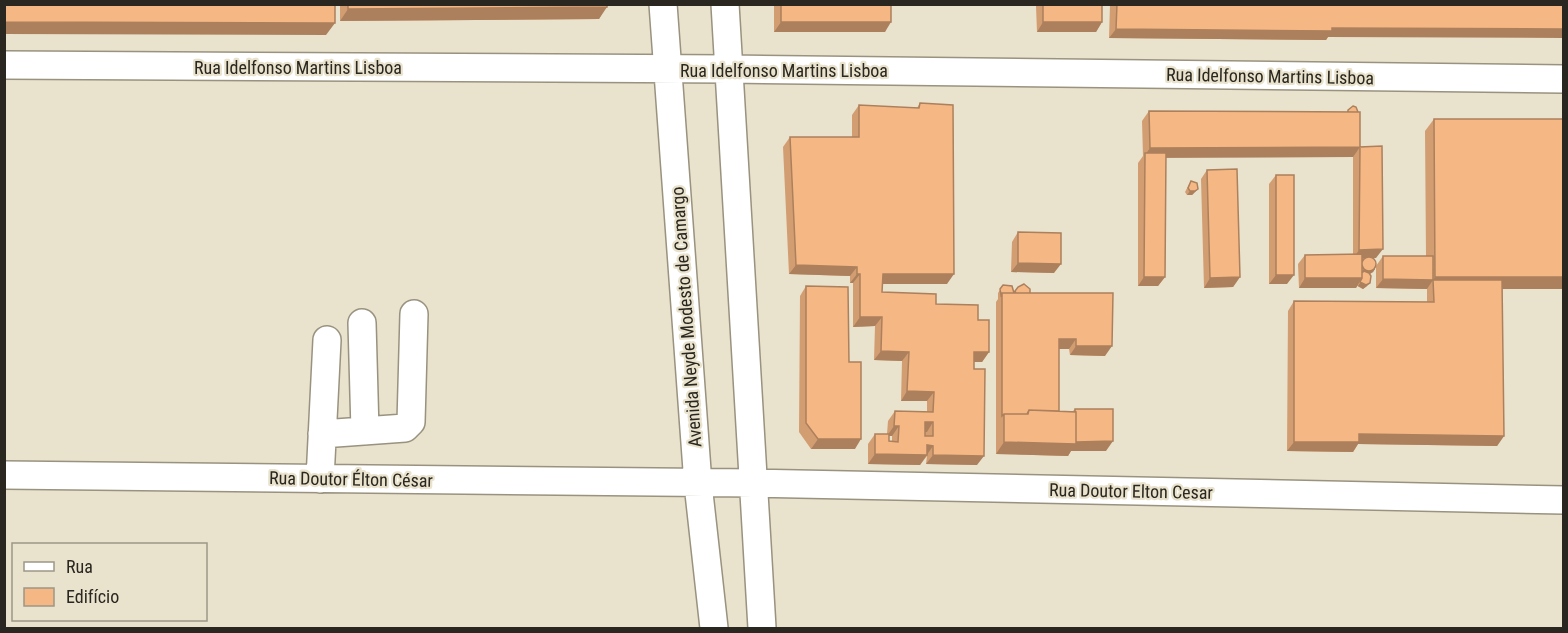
<svg xmlns="http://www.w3.org/2000/svg" width="1568" height="633" font-family="'Roboto Condensed',sans-serif">
<style>
.lines{fill:none;stroke-linecap:round;stroke-linejoin:round}
.minor-casing{stroke:#99927f;stroke-width:30}
.minor{stroke:#fff;stroke-width:27}
.wall{fill:#d39d72;fill-rule:evenodd}
.shaded-wall{fill:#ac805c}
.building{fill:#f5b784;stroke:#ac805c;stroke-width:1.5;fill-rule:evenodd}
.labels{text-anchor:middle;dominant-baseline:central;stroke-width:4.5;stroke-linejoin:round;paint-order:stroke}
.street-label{font-size:18px;fill:#29271f;stroke:#e9e2cd}
</style>
<rect width="100%" height="100%" fill="#e9e2cd"/>
<g class="lines">
<g class="minor-casing">
<path id="minor" d="M 663,4 L 698,484 L 714,628
M 725,4 L 762,628
M 4,65 L 729,69 L 1564,79
M 362,323 L 365,431
M 322,434 L 405,428 L 411,422 L 414,314
M 4,475 L 754,483 L 1564,500
M 320,479 L 327,340"/>
</g>
<use href="#minor" class="minor"/>
</g>
<path class="wall" d="M 340,4 L 607,4 L 599,19 L 340,21 Z
M 774,4 L 891,4 L 885,32 L 774,32 Z
M 939,4 L 1102,4 L 1102,22 L 1096,32 L 1037,32 L 1036,6 Z
M 1110,4 L 1563,4 L 1328,37 L 1326,40 L 1109,38 Z
M 920,103 L 947,284 L 883,284 L 882,292 L 936,304 L 978,320 L 989,352 L 982,362 L 974,362 L 977,465 L 926,464 L 927,456 L 920,465 L 868,464 L 868,444 L 875,434 L 887,434 L 888,421 L 895,411 L 927,412 L 927,401 L 901,401 L 902,361 L 874,360 L 875,326 L 853,327 L 853,283 L 850,283 L 850,276 L 789,274 L 783,147 L 790,137 L 852,137 L 852,115 L 859,105 L 917,108 ZM 889,436 L 892,436 L 892,441 L 889,441 Z
M 1348,110 L 1360,147 L 1376,258 L 1374,258 L 1375,269 L 1373,272 L 1370,274 L 1367,286 L 1363,289 L 1357,286 L 1356,288 L 1299,288 L 1298,264 L 1305,255 L 1353,254 L 1353,157 L 1166,157 L 1165,277 L 1158,286 L 1138,286 L 1138,163 L 1143,156 L 1142,121 L 1149,111 L 1347,112 Z
M 1434,119 L 1563,289 L 1502,289 L 1504,436 L 1497,446 L 1358,444 L 1353,452 L 1287,451 L 1288,311 L 1294,301 L 1427,302 L 1427,289 L 1376,288 L 1376,266 L 1383,256 L 1426,256 L 1425,131 Z
M 1207,170 L 1240,277 L 1233,287 L 1204,288 L 1201,179 Z
M 1276,175 L 1287,284 L 1269,284 L 1269,184 Z
M 1191,181 L 1195,192 L 1192,195 L 1187,195 L 1185,192 Z
M 1018,232 L 1054,273 L 1011,272 L 1012,242 Z
M 1003,285 L 1014,292 L 1018,287 L 1030,293 L 1105,356 L 1070,355 L 1069,349 L 1059,349 L 1059,411 L 1073,411 L 1075,409 L 1106,451 L 1071,451 L 1068,456 L 996,454 L 996,302 L 998,299 L 998,293 Z
M 806,286 L 849,362 L 855,449 L 811,449 L 799,432 L 800,296 Z"/>
<path class="shaded-wall" d="M 939,4 L 1038,4 L 1037,6 Z
M 607,7 L 599,19 L 340,21 L 348,9 Z
M 4,22 L 335,23 L 326,35 L 4,34 Z
M 781,22 L 891,22 L 885,32 L 774,32 Z
M 1043,22 L 1102,22 L 1096,32 L 1037,32 Z
M 1332,28 L 1563,29 L 1563,38 L 1328,37 L 1326,40 L 1109,38 L 1116,29 Z
M 1360,147 L 1353,157 L 1145,158 L 1145,155 L 1150,148 Z
M 1198,189 L 1192,195 L 1187,195 L 1190,191 Z
M 1383,249 L 1376,258 L 1353,259 L 1359,250 Z
M 1018,263 L 1061,264 L 1054,273 L 1011,272 Z
M 796,265 L 857,267 L 850,276 L 789,274 Z
M 1364,269 L 1375,269 L 1373,272 L 1368,275 L 1361,272 Z
M 857,274 L 860,274 L 853,283 L 850,283 Z
M 883,274 L 954,274 L 947,284 L 876,284 Z
M 1276,275 L 1294,275 L 1287,284 L 1269,284 Z
M 1144,277 L 1165,277 L 1158,286 L 1138,286 Z
M 1240,277 L 1233,287 L 1204,288 L 1210,278 Z
M 1435,277 L 1563,277 L 1563,289 L 1433,289 L 1433,280 Z
M 1305,278 L 1362,278 L 1356,288 L 1299,288 Z
M 1383,279 L 1433,280 L 1427,289 L 1376,288 Z
M 1360,283 L 1370,283 L 1367,286 L 1363,289 L 1358,286 Z
M 860,317 L 882,317 L 875,326 L 853,327 Z
M 1059,339 L 1076,339 L 1069,349 L 1052,349 Z
M 1076,346 L 1112,346 L 1105,356 L 1070,355 Z
M 881,351 L 909,352 L 902,361 L 874,360 Z
M 974,352 L 989,352 L 982,362 L 968,362 Z
M 907,391 L 934,392 L 927,401 L 901,401 Z
M 925,422 L 933,422 L 927,432 L 918,432 Z
M 894,426 L 899,426 L 892,436 L 887,436 Z
M 1359,434 L 1504,436 L 1497,446 L 1358,444 L 1353,452 L 1287,451 L 1294,442 Z
M 818,439 L 861,439 L 855,449 L 811,449 Z
M 1113,441 L 1106,451 L 1071,451 L 1068,456 L 996,454 L 1004,442 Z
M 927,445 L 933,446 L 920,465 L 868,464 L 875,454 Z
M 933,455 L 984,456 L 977,465 L 926,464 Z"/>
<path class="building" d="M 4,4 L 335,4 L 335,23 L 4,22 Z
M 348,4 L 607,4 L 607,7 L 348,9 Z
M 781,4 L 891,4 L 891,22 L 781,22 Z
M 1043,4 L 1102,4 L 1102,22 L 1043,22 Z
M 1117,4 L 1563,4 L 1563,29 L 1332,28 L 1332,31 L 1116,29 Z
M 920,103 L 953,105 L 954,274 L 883,274 L 882,292 L 936,294 L 936,304 L 978,305 L 978,320 L 989,320 L 989,352 L 974,352 L 974,369 L 985,369 L 984,456 L 933,455 L 933,446 L 927,445 L 927,455 L 875,454 L 875,434 L 889,434 L 889,441 L 898,442 L 899,426 L 894,426 L 895,411 L 933,412 L 934,392 L 907,391 L 909,352 L 881,351 L 882,317 L 860,317 L 860,274 L 857,274 L 857,267 L 796,265 L 790,137 L 859,137 L 859,105 L 919,108 ZM 925,422 L 933,422 L 933,436 L 925,436 Z
M 1353,106 L 1356,107 L 1358,112 L 1348,112 L 1348,110 Z
M 1149,111 L 1360,112 L 1360,147 L 1150,148 Z
M 1434,119 L 1563,119 L 1563,277 L 1435,277 Z
M 1382,146 L 1383,249 L 1359,250 L 1360,147 Z
M 1145,153 L 1166,153 L 1165,277 L 1144,277 Z
M 1237,169 L 1240,277 L 1210,278 L 1207,170 Z
M 1276,175 L 1294,175 L 1294,275 L 1276,275 Z
M 1191,181 L 1197,183 L 1198,189 L 1195,191 L 1190,191 L 1188,188 Z
M 1018,232 L 1061,233 L 1061,264 L 1018,263 Z
M 1362,254 L 1362,278 L 1305,278 L 1305,255 Z
M 1383,256 L 1433,256 L 1433,280 L 1502,280 L 1504,436 L 1359,434 L 1359,442 L 1294,442 L 1294,301 L 1434,302 L 1433,280 L 1383,279 Z
M1362 264a7 7 0 1 1 14 0a7 7 0 1 1-14 0Z
M 1364,271 L 1369,273 L 1371,276 L 1370,283 L 1366,285 L 1360,282 L 1362,278 L 1362,273 Z
M 1024,284 L 1030,289 L 1030,293 L 1016,293 L 1015,291 L 1018,287 Z
M 1003,285 L 1012,286 L 1014,293 L 1002,293 L 1001,295 L 1000,289 Z
M 806,286 L 848,287 L 849,362 L 861,362 L 861,439 L 818,439 L 806,423 Z
M 1002,293 L 1113,293 L 1112,346 L 1076,346 L 1076,339 L 1059,339 L 1059,411 L 1029,410 L 1027,414 L 1004,414 L 1002,416 Z
M 1075,409 L 1113,409 L 1113,441 L 1076,442 L 1076,412 L 1075,412 Z
M 1029,410 L 1076,412 L 1076,444 L 1004,442 L 1004,414 L 1028,414 Z"/>
<g class="labels">
<g class="street-label">
<text x="298" y="67">Rua Idelfonso Martins Lisboa</text>
<text x="784" y="70">Rua Idelfonso Martins Lisboa</text>
<text transform="translate(1270 76) rotate(1)">Rua Idelfonso Martins Lisboa</text>
<text transform="translate(686 317) rotate(-94)">Avenida Neyde Modesto de Camargo</text>
<text transform="translate(351 479) rotate(1)">Rua Doutor Élton César</text>
<text transform="translate(1131 491) rotate(1)">Rua Doutor Elton Cesar</text>
</g>
</g>
<rect width="1568" height="633" fill="none" stroke="#29271f" stroke-width="12"/>
<rect x="12" y="543" width="195" height="78" fill="#e9e2cd" stroke="#9c9787" stroke-width="1.5"/>
<rect x="24" y="562" width="30" height="9" fill="#ffffff" stroke="#9c9787" stroke-width="1.5"/>
<text x="66" y="573" font-size="18" fill="#29271f">Rua</text>
<rect x="24" y="588" width="30" height="18" fill="#f5b784" stroke="#9c9787" stroke-width="1.5"/>
<text x="66" y="603" font-size="18" fill="#29271f">Edifício</text>
</svg>
